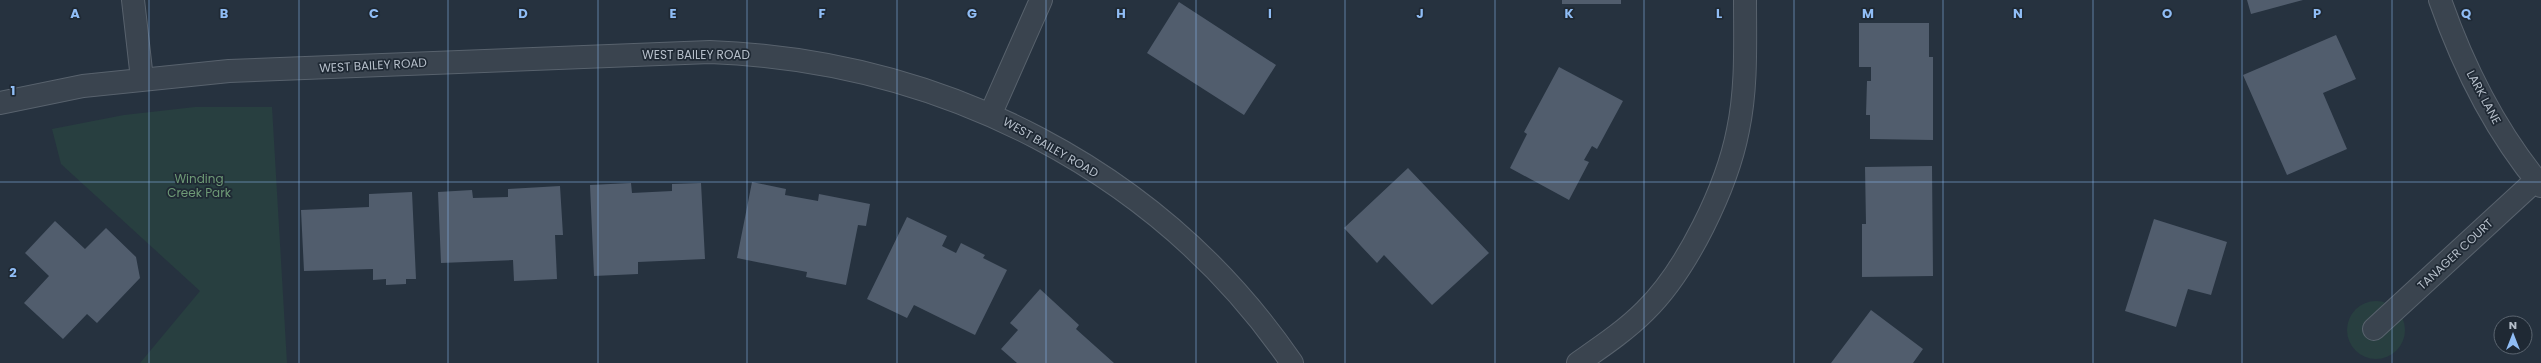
<svg xmlns="http://www.w3.org/2000/svg" width="2541" height="363" font-family="Poppins,sans-serif">
<style>
.green{fill:#283f40}
.building{fill:#515d6d}
.lines{fill:none;stroke-linecap:round;stroke-linejoin:round}
.minor-casing{stroke:#58626d;stroke-width:24}
.minor{stroke:#3a444f;stroke-width:22}
.grid{fill:none;stroke:#90bdf5;stroke-width:1;stroke-opacity:0.55}
.labels{text-anchor:middle;dominant-baseline:central;stroke-width:3.5;stroke-linejoin:round;paint-order:stroke}
.street-label{font-size:12px;fill:#b6bfca;stroke:#1f2934}
.park-label{font-size:12px;fill:#6e9a76;stroke:#1f2934}
.grid-label{font-size:13px;text-anchor:middle;font-weight:bold;fill:#90bdf5;stroke:#1f2934;stroke-width:3.5;stroke-linejoin:round;paint-order:stroke}
</style>
<rect width="100%" height="100%" fill="#26323f"/>
<path class="green" d="M 195,107 L 272,107 L 287,363 L 140,363 L 200,291 L 61,164 L 52,129 L 124,115 Z
M2347 330a29 29 0 1 1 58 0a29 29 0 1 1-58 0Z"/>
<path class="building" d="M 1562,0 L 1621,0 L 1621,4 L 1562,4 Z
M 2247,0 L 2303,0 L 2251,14 Z
M 1179,2 L 1276,65 L 1244,115 L 1147,53 Z
M 1859,23 L 1929,23 L 1929,57 L 1933,57 L 1933,140 L 1870,139 L 1870,115 L 1866,115 L 1867,81 L 1871,81 L 1871,67 L 1859,67 Z
M 2336,35 L 2356,79 L 2323,93 L 2347,149 L 2287,175 L 2243,75 Z
M 1559,67 L 1623,101 L 1597,149 L 1592,146 L 1584,160 L 1589,162 L 1569,200 L 1510,168 L 1527,134 L 1524,132 Z
M 1932,166 L 1933,276 L 1862,277 L 1862,224 L 1866,224 L 1865,167 Z
M 1408,168 L 1489,253 L 1432,305 L 1384,255 L 1377,263 L 1344,228 Z
M 752,182 L 786,189 L 785,195 L 818,201 L 819,194 L 870,204 L 866,226 L 858,225 L 846,285 L 806,277 L 807,272 L 737,258 Z
M 631,183 L 632,193 L 672,191 L 672,184 L 701,183 L 705,259 L 638,262 L 638,274 L 594,276 L 590,185 Z
M 560,186 L 563,235 L 555,235 L 557,279 L 514,281 L 513,260 L 441,263 L 438,192 L 472,190 L 473,198 L 508,197 L 508,189 Z
M 412,192 L 416,279 L 406,279 L 406,284 L 386,285 L 386,279 L 373,280 L 373,269 L 304,271 L 301,210 L 369,207 L 369,194 Z
M 907,217 L 947,236 L 942,246 L 956,253 L 961,243 L 985,255 L 983,258 L 1007,270 L 975,335 L 914,305 L 907,318 L 867,299 Z
M 2154,219 L 2227,242 L 2211,295 L 2188,289 L 2176,327 L 2125,311 Z
M 55,221 L 85,249 L 106,228 L 136,257 L 140,278 L 97,323 L 87,314 L 63,339 L 24,303 L 49,276 L 25,253 Z
M 1040,289 L 1079,325 L 1076,329 L 1114,363 L 1017,363 L 1001,349 L 1018,330 L 1010,323 Z
M 1871,310 L 1923,349 L 1913,363 L 1831,363 Z"/>
<g class="lines">
<g class="minor-casing">
<path id="minor" d="M 133,0 L 142,79
M 2440,0 C 2463,66 2496,132 2541,186
M 0,103 L 83,86 L 229,71 L 710,52 C 942,61 1159,169 1292,363
M 991,113 L 1041,0
M 2374,329 L 2536,180
M 1578,363 C 1601,347 1625,331 1645,311 C 1687,270 1727,187 1738,130 C 1747,87 1745,43 1745,0"/>
</g>
<use href="#minor" class="minor"/>
</g>
<path class="grid" d="M 149,0 L 149,363M 299,0 L 299,363M 448,0 L 448,363M 598,0 L 598,363M 747,0 L 747,363M 897,0 L 897,363M 1046,0 L 1046,363M 1196,0 L 1196,363M 1345,0 L 1345,363M 1495,0 L 1495,363M 1644,0 L 1644,363M 1794,0 L 1794,363M 1943,0 L 1943,363M 2093,0 L 2093,363M 2242,0 L 2242,363M 2392,0 L 2392,363M 0,182 L 2541,182"/>
<g class="labels">
<g class="street-label">
<text x="696" y="54">WEST BAILEY ROAD</text>
<text transform="translate(373 65) rotate(-3)">WEST BAILEY ROAD</text>
<text transform="translate(2484 97) rotate(62)">LARK LANE</text>
<text transform="translate(1051 147) rotate(30)">WEST BAILEY ROAD</text>
<text transform="translate(2455 254) rotate(-43)">TANAGER COURT</text>
</g>
<g class="park-label">
<text x="199" y="178">Winding<tspan x="199" dy="14">Creek Park</tspan></text>
</g>
</g>
<g class="grid-label">
<text x="75" y="18">A</text>
<text x="224" y="18">B</text>
<text x="374" y="18">C</text>
<text x="523" y="18">D</text>
<text x="673" y="18">E</text>
<text x="822" y="18">F</text>
<text x="972" y="18">G</text>
<text x="1121" y="18">H</text>
<text x="1270" y="18">I</text>
<text x="1420" y="18">J</text>
<text x="1569" y="18">K</text>
<text x="1719" y="18">L</text>
<text x="1868" y="18">M</text>
<text x="2018" y="18">N</text>
<text x="2167" y="18">O</text>
<text x="2317" y="18">P</text>
<text x="2466" y="18">Q</text>
<text x="13" y="95">1</text>
<text x="13" y="277">2</text>
</g>
<g transform="translate(2513 335)"><circle r="19" fill="#1f2934" stroke="#5b6570"/>
<path d="M0-3L7 15L0 10L-7 15Z" fill="#90bdf5"/>
<text y="-6" font-size="11" font-weight="bold" text-anchor="middle" fill="#b6bfca">N</text>
</g>
</svg>
